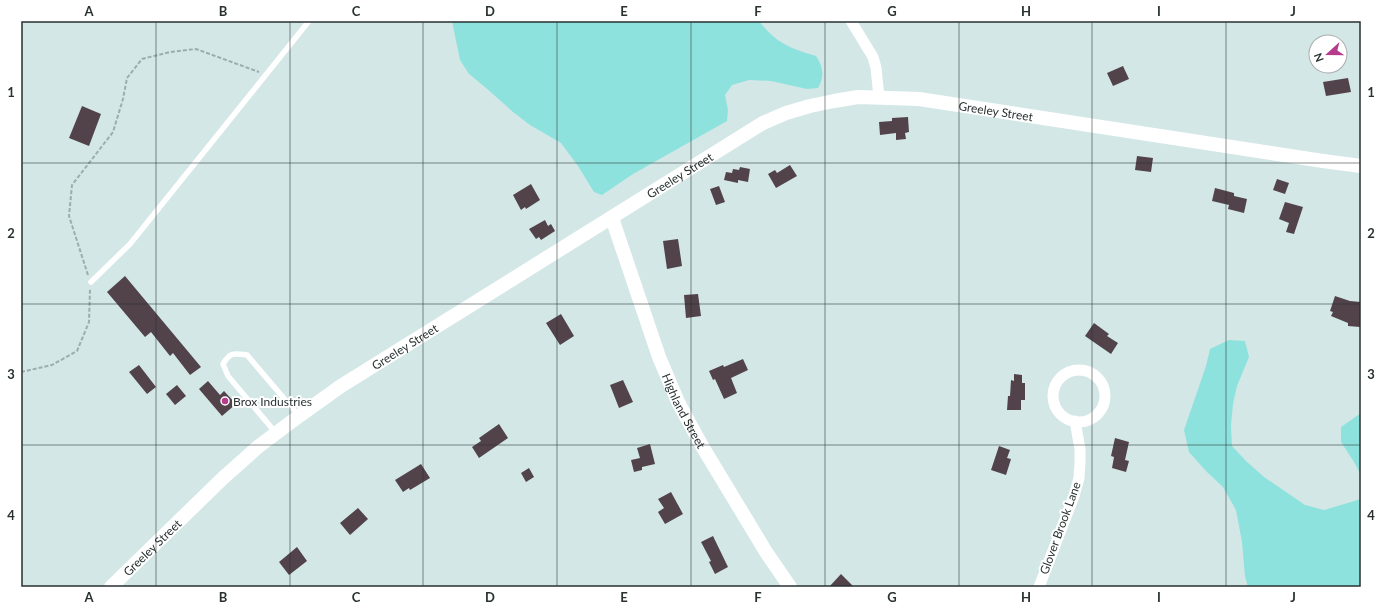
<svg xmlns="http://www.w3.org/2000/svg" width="1382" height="608" font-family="Lato,sans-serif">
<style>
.green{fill:#8ee2dd}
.building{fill:#52434b}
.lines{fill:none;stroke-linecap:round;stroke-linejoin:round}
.path{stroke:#9cadac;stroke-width:2;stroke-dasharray:4 2;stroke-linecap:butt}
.service{stroke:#fff;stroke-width:5.5}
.minor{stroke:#fff;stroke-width:11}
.tertiary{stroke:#fff;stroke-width:14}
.grid{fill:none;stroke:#293131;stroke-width:1;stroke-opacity:0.55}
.poi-dot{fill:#b63b8c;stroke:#fff;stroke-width:1.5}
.labels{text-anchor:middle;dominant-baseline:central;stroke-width:4;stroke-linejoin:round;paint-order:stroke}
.street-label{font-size:12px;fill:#293131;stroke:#fff}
.poi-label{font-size:12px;fill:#293131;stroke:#fff;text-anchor:start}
.neatline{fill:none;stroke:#293131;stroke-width:1.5}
.grid-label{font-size:13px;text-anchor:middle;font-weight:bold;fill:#293131}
</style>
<rect width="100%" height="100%" fill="#d2e7e6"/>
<path class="green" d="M 452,21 L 759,21 C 776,43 789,48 816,56 C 823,67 825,76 818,88 L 807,89 L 771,81 L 749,80 L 732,85 L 725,95 L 728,110 L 727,121 L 633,174 L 602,195 L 594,192 L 578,166 L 561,143 L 530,125 L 513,112 L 485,87 L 469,74 L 460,60 Z
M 1229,340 L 1245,341 L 1249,357 L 1237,386 L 1233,404 L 1231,426 L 1232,446 L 1246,461 L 1264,477 L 1305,505 L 1324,510 L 1361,499 L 1361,587 L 1248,587 L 1245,576 L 1242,542 L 1236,510 L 1223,487 L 1207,472 L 1189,452 L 1184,430 L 1206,366 L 1210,349 Z
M 1361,413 L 1361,475 L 1354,462 L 1341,442 L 1341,427 Z"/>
<path class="building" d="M 1123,66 L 1129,79 L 1113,86 L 1107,73 Z
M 1348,78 L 1351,92 L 1326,96 L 1323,82 Z
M 82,106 L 101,114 L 89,146 L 69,138 Z
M 908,117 L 909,132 L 905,133 L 906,139 L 896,140 L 896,133 L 880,135 L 879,122 L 892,121 L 892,118 Z
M 1137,156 L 1153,158 L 1151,172 L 1135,170 Z
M 790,165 L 797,176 L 776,188 L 768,174 L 775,170 L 777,173 Z
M 740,167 L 750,169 L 748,182 L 738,180 L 738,183 L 724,180 L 726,172 L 732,173 L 733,169 L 739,170 Z
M 1277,179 L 1289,183 L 1285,194 L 1273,190 Z
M 531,184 L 540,200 L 526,209 L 525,207 L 521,210 L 513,195 Z
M 719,186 L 725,202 L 716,205 L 710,189 Z
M 1215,188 L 1234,193 L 1234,196 L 1247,199 L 1244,213 L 1228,209 L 1229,205 L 1212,201 Z
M 1285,202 L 1303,207 L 1294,234 L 1286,232 L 1289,223 L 1279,219 Z
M 545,220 L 548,226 L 551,224 L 555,231 L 541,240 L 539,237 L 536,239 L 529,229 Z
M 678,239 L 682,266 L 667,269 L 663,241 Z
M 125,276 L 201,367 L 190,375 L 173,353 L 170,356 L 151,332 L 145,337 L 107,292 Z
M 698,294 L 701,316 L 686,318 L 684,295 Z
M 1335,296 L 1350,301 L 1361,302 L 1360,327 L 1348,326 L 1348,323 L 1331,316 L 1333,312 L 1330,311 Z
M 561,314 L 574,336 L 560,345 L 546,323 Z
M 1094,323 L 1109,334 L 1107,336 L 1118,343 L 1111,354 L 1085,336 Z
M 743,359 L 748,370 L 731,378 L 737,393 L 724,399 L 715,379 L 713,380 L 709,371 L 723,365 L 724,367 Z
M 139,365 L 156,387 L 147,394 L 129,372 Z
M 1014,374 L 1022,375 L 1022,383 L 1025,383 L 1025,400 L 1021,400 L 1021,410 L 1007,410 L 1008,396 L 1010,396 L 1011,380 L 1014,381 Z
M 623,380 L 633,402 L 619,408 L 610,385 Z
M 208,381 L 220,395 L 224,391 L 236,404 L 222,416 L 199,389 Z
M 177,385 L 186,396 L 175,405 L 166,394 Z
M 499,424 L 508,438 L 479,458 L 472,447 L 481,441 L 479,438 Z
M 1115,438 L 1129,442 L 1125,460 L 1129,461 L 1126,472 L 1112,468 L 1114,457 L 1111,456 Z
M 650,444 L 655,464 L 642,467 L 642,470 L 634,472 L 631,460 L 640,458 L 637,448 Z
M 999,446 L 1010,450 L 1007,458 L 1011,459 L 1006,475 L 991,470 Z
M 421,464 L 430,478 L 410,490 L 409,488 L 403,492 L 395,480 Z
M 529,468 L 534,477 L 526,482 L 521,473 Z
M 671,492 L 683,514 L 665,524 L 658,512 L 664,508 L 658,499 Z
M 358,508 L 368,519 L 350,535 L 340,523 Z
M 713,536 L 728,567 L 715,574 L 709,562 L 711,561 L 701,542 Z
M 297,547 L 307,561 L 289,575 L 279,562 Z
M 841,574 L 854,587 L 829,587 Z"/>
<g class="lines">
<path class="path" d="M 88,275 L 69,216 L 72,185 L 113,132 L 123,99 L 127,78 L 142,59 L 170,52 L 196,49 L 259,72
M 21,372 L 52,365 L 77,351 L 89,322 L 90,289"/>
<path class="service" d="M 91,282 L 130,244 L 309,21
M 276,433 L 228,376 L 223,364 C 230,352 234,353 247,355 L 299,416"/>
<path class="minor" d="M 851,21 L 873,57 L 876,68 L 879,97
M1053 396a26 26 0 1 1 52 0a26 26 0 1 1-52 0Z
M 1039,587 L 1074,496 L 1079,478 L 1080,463 L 1080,449 L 1075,421"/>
<g class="tertiary">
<path id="s1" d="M 612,218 L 659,357 L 678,402 L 702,446 L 766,552 L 790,587"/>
<path id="s2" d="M 111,587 L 223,478 L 259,446 L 299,416 L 341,386 L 763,123 L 786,113 L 810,106 L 834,101 L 858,97 L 919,99 L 1323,161 L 1361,166"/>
</g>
</g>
<path class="grid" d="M 156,21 L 156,587M 290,21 L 290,587M 423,21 L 423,587M 557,21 L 557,587M 691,21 L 691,587M 825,21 L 825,587M 959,21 L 959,587M 1092,21 L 1092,587M 1226,21 L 1226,587M 21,163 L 1361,163M 21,304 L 1361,304M 21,445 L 1361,445"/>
<circle class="poi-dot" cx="225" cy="401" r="4"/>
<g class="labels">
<g class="street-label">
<text stroke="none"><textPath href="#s2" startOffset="1041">Greeley Street</textPath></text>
<text stroke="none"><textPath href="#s2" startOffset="705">Greeley Street</textPath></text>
<text stroke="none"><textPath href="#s2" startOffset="381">Greeley Street</textPath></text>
<text stroke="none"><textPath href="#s1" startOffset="206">Highland Street</textPath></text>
<text transform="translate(1060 528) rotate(-70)">Glover Brook Lane</text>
<text stroke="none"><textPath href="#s2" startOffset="57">Greeley Street</textPath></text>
</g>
<g class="poi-label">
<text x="233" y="401">Brox Industries</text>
</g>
</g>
<rect width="1382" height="608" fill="none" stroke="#ffffff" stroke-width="44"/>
<g transform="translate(1328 54) rotate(249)"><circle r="19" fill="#ffffff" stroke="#a9adad"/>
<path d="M0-3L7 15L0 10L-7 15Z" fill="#b63b8c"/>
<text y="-6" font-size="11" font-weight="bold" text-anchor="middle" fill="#293131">N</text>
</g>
<rect x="22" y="22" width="1338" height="564" class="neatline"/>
<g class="grid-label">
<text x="89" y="16">A</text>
<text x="223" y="16">B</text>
<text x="356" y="16">C</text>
<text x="490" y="16">D</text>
<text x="624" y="16">E</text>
<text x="758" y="16">F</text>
<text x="892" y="16">G</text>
<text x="1026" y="16">H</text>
<text x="1159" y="16">I</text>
<text x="1293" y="16">J</text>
<text x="11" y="97">1</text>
<text x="1371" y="97">1</text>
<text x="11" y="238">2</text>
<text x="1371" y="238">2</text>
<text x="11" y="379">3</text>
<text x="1371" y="379">3</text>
<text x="11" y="520">4</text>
<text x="1371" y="520">4</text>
<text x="89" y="602">A</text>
<text x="223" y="602">B</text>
<text x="356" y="602">C</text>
<text x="490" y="602">D</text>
<text x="624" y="602">E</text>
<text x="758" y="602">F</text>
<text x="892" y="602">G</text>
<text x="1026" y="602">H</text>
<text x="1159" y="602">I</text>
<text x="1293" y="602">J</text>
</g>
</svg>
